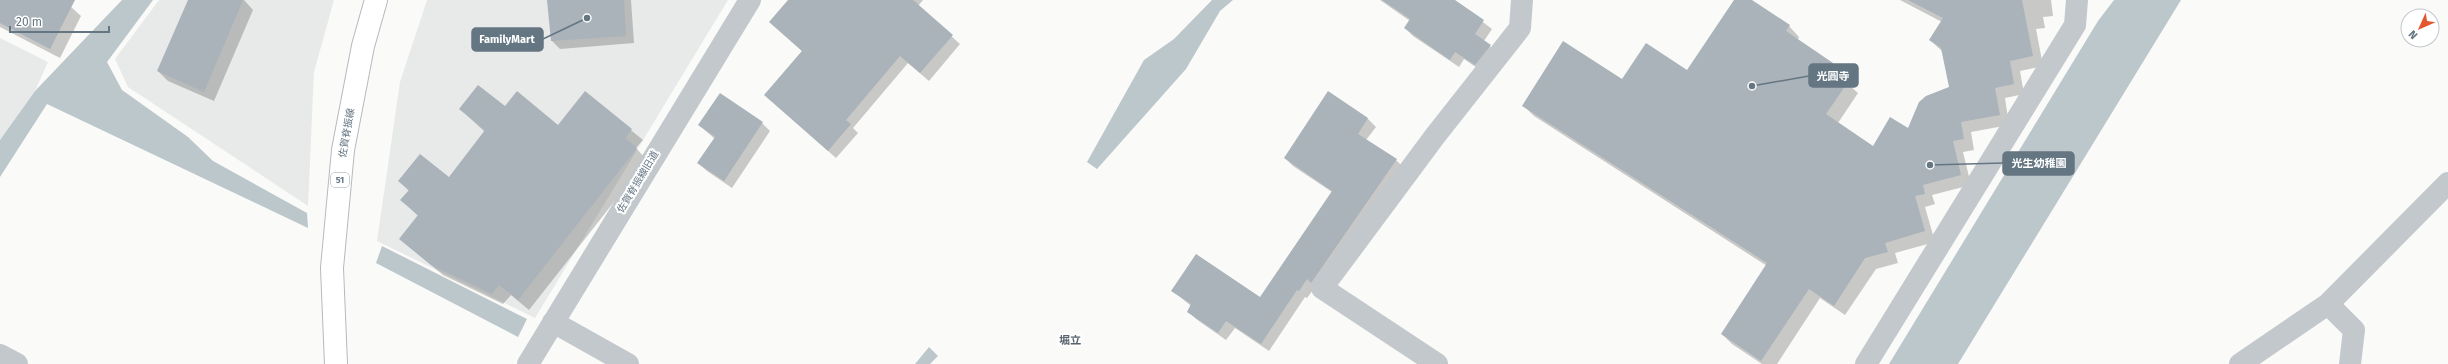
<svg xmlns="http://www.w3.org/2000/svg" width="2448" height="364" font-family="'Fira Sans','Noto Sans JP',sans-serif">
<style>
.built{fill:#e8e9e9}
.water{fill:#bbc7cb}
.shadow{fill:#0003}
.building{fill:#aab3b9}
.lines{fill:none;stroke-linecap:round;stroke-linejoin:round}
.major-casing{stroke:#b5babe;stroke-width:24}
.minor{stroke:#c3c8cc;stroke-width:22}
.major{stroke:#fff;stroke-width:22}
.labels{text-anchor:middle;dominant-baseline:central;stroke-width:4;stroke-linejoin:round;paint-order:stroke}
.shield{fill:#fff;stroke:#939fa8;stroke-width:1}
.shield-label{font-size:9px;font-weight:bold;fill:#657683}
.street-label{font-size:10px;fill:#657683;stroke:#fff}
.neighbourhood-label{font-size:11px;font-weight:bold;fill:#57646e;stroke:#fff}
.leader{fill:none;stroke:#657683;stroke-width:1.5}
.callout-dot{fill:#657683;stroke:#fff;stroke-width:1.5}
.callout{fill:#657683;stroke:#657683;stroke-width:1.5}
.callout-label{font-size:11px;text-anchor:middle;font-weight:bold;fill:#fff}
</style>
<rect width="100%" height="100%" fill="#fafaf8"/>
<path class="built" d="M 159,0 L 334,0 L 314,72 L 308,206 L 128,87 L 115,59 Z
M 427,0 L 728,0 L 535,318 L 377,241 L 400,82 Z
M 0,38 L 48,62 L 35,91 L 0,140 Z"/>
<path class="water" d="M 122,0 L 153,0 L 107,62 L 122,90 L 188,137 L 213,161 L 307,213 L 308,228 L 47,104 L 0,177 L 0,140 L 35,91 Z
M 1212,0 L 1233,0 L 1220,11 L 1186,69 L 1097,169 L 1087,162 L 1144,60 L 1174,39 Z
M 2114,0 L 2181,0 L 1958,364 L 1889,364 L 2098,21 Z
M 382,246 L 527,319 L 518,337 L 376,263 Z
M 929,347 L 938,356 L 930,364 L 915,364 Z"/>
<path class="shadow" d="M 0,0 L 58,0 L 71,7 L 81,16 L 60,58 L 0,27 Z
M 189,0 L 244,0 L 253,10 L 214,101 L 168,81 L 158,71 Z
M 548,0 L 631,0 L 634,43 L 560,49 L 552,41 Z
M 789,0 L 923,0 L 918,6 L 960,44 L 929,81 L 908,63 L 853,128 L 858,133 L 836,158 L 765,95 L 802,51 L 770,22 Z
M 1380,0 L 1454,0 L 1492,29 L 1484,41 L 1498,54 L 1483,72 L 1464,59 L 1459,67 L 1413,36 L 1405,28 L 1410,21 Z
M 1736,0 L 1750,0 L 1789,26 L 1799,37 L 1798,40 L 1833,64 L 1843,74 L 1841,78 L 1858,93 L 1838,123 L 1874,147 L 1909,129 L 1950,88 L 1943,52 L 1930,40 L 1942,22 L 1900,0 L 2051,0 L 2053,16 L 2043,17 L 2045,28 L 2036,29 L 2043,66 L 2020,71 L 2024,94 L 2005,98 L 2009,125 L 1971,132 L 1974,150 L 1963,152 L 1971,185 L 1932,195 L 1935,204 L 1925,207 L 1935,242 L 1895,253 L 1898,263 L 1876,269 L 1845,315 L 1820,298 L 1777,364 L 1762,364 L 1732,344 L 1722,334 L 1767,266 L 1534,116 L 1523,105 L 1623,80 L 1688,72 Z
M 585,93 L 643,140 L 636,148 L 647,160 L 529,310 L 511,295 L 503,304 L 443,275 L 400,239 L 418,216 L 402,200 L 409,191 L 399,181 L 449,178 L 485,132 L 460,109 L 505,108 L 558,126 Z
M 1329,93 L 1368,119 L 1376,127 L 1366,140 L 1396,160 L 1404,168 L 1307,298 L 1305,297 L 1269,351 L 1235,328 L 1226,340 L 1196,319 L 1188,311 L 1191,306 L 1173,291 L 1260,298 L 1332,192 L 1293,166 L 1285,158 Z
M 762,123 L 770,131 L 732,188 L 707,171 L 698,163 L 715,139 L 699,125 Z"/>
<path class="building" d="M 0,0 L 75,0 L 50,49 L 0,23 Z
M 188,0 L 243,0 L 204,92 L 157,71 Z
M 547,0 L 624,0 L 626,36 L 551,41 Z
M 788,0 L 913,0 L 953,35 L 920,73 L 900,56 L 846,120 L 851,124 L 828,151 L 764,95 L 802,51 L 769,22 Z
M 1382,0 L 1455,0 L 1484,20 L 1475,34 L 1491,45 L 1475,65 L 1455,52 L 1450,60 L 1404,28 L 1410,19 Z
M 1734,0 L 1752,0 L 1790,25 L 1786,31 L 1833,63 L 1829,69 L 1848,82 L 1826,114 L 1873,146 L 1890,117 L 1908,128 L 1919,102 L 1926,96 L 1949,87 L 1941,48 L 1929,40 L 1943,18 L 1908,0 L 2022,0 L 2033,56 L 2010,61 L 2014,84 L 1995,88 L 2000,115 L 1961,122 L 1964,139 L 1953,141 L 1961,175 L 1923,185 L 1925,194 L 1915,196 L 1925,231 L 1885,243 L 1888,252 L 1865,258 L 1834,306 L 1809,289 L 1761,361 L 1721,334 L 1767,263 L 1522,106 L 1563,41 L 1622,79 L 1646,43 L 1687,70 Z
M 478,85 L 505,106 L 517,91 L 558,125 L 585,91 L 632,129 L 625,138 L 637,148 L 518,300 L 499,285 L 492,294 L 431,265 L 399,239 L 418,215 L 400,200 L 409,190 L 398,181 L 420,154 L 449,177 L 485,130 L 459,109 Z
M 1328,91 L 1368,118 L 1358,134 L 1397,159 L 1311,283 L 1307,279 L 1299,291 L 1297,290 L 1261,344 L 1226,321 L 1218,333 L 1187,312 L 1191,304 L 1171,291 L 1196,254 L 1260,297 L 1332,191 L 1284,158 Z
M 720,93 L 763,122 L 724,181 L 697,163 L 715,137 L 698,125 Z"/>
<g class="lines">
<g class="major-casing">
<path id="major" d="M 336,364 L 332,268 L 343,150 L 363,46 L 376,0"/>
</g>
<path class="minor" d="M 2328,304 L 2354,330 L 2350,364
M 553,322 L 628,364
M 0,355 L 17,364
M 528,364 L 750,0
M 1437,364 L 1322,288 L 1435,136 L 1520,28 L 1522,0
M 1866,364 L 2075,25 L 2077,0
M 2240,364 L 2328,304 L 2448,183"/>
<use href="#major" class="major"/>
</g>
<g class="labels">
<rect class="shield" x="331" y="173" width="18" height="14" rx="3"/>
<g class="shield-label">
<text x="340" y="180">51</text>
</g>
<g class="street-label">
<text transform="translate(347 133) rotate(-80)">佐賀脊振線</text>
<text transform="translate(638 182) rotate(-59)">佐賀脊振線旧道</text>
</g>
<g class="neighbourhood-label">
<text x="1070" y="340">堀立</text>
</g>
</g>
<path class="leader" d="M587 18L543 39M1752 86L1809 76M1930 165L2003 163"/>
<g class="callout-dot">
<circle cx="587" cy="18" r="4"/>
<circle cx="1752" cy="86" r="4"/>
<circle cx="1930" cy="165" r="4"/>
</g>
<g class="callout">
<rect x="472" y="28" width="71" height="23" rx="4"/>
<rect x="1809" y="64" width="49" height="23" rx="4"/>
<rect x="2003" y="152" width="71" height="23" rx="4"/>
</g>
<g class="callout-label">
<text x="507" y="43">FamilyMart</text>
<text x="1833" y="80">光圓寺</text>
<text x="2039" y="167">光生幼稚園</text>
</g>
<g transform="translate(2420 28) rotate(225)"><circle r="19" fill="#ffffff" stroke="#c1c8cd"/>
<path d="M0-3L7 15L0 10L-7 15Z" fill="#e4572e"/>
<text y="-6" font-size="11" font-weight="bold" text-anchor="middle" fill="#657683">N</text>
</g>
<path d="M10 26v6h99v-6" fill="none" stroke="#657683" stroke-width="2"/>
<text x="16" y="26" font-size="12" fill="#657683" stroke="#ffffff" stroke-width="3" paint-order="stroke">20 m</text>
</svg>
